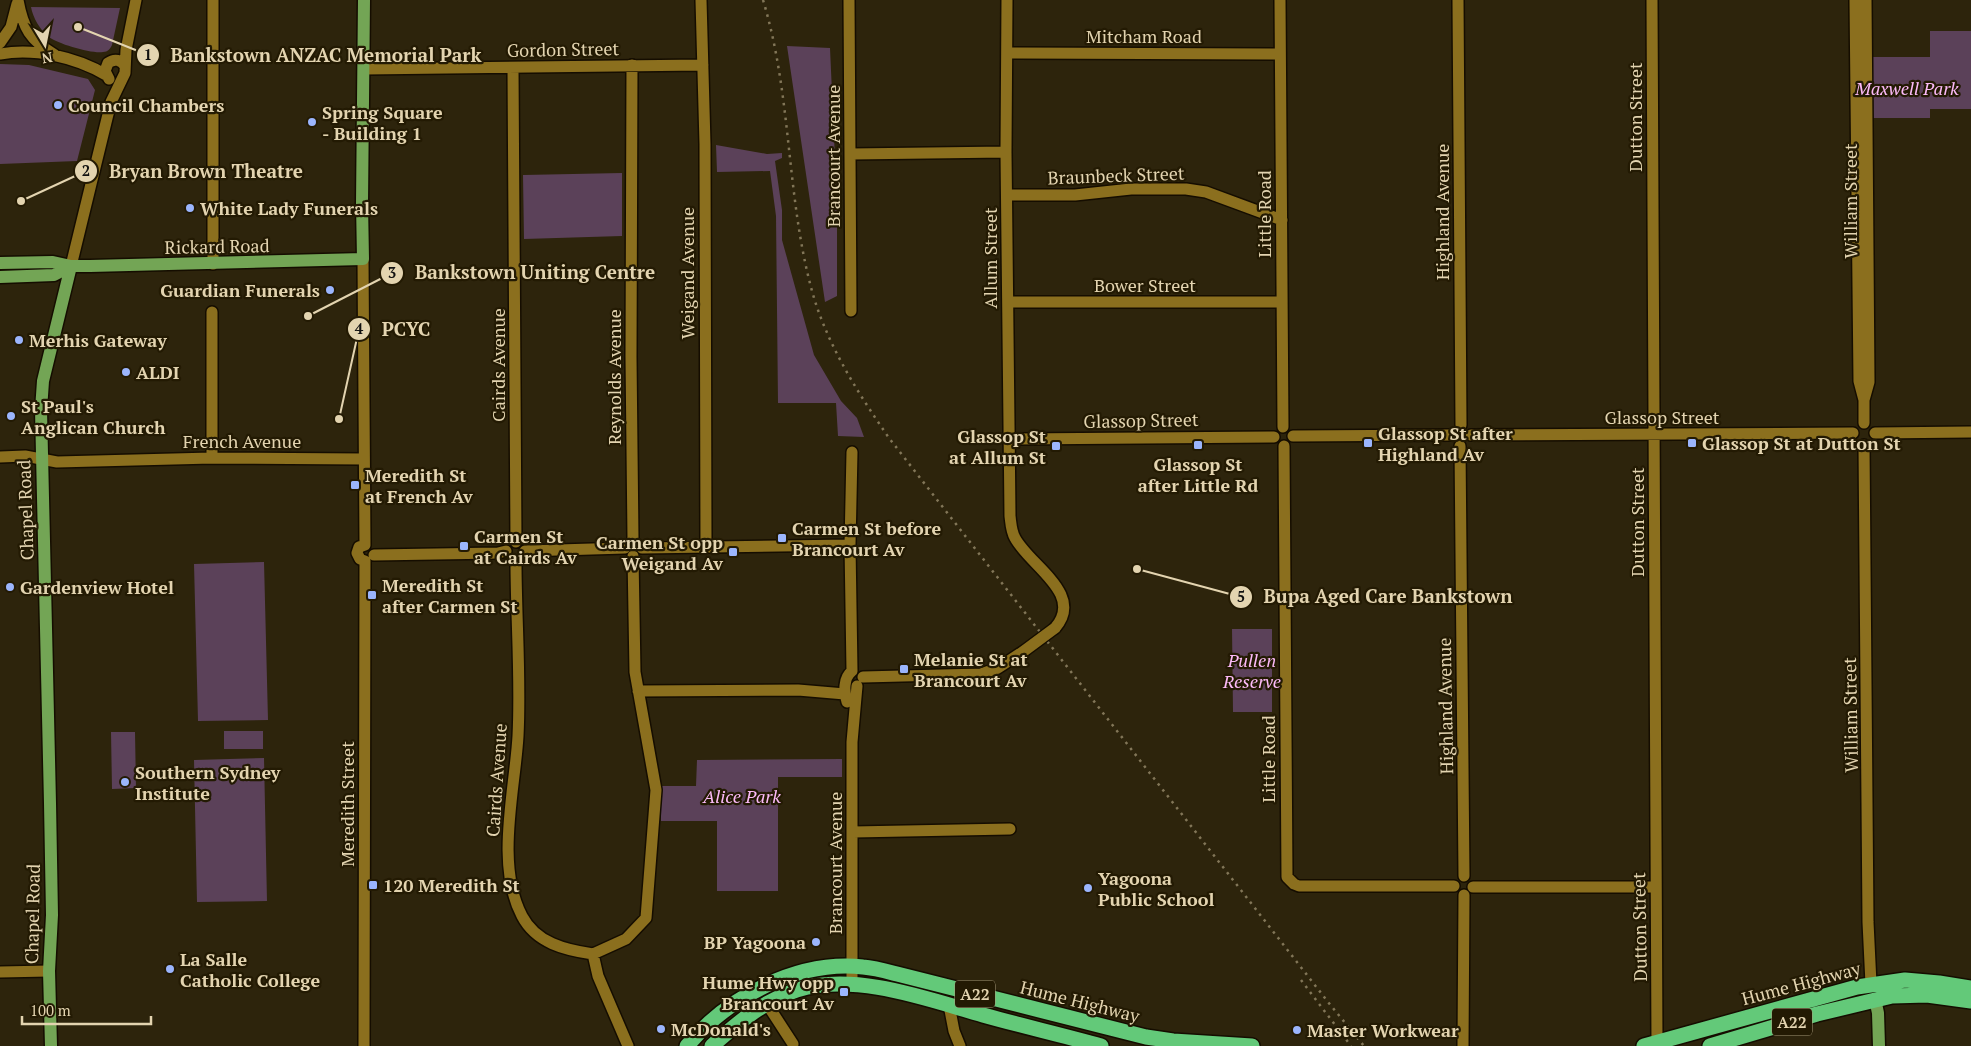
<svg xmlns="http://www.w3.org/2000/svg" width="1971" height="1046" font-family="'PT Serif',serif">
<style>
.green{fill:#5b4159}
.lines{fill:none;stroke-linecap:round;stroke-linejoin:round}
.minor-casing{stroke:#150d00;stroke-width:14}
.major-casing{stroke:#150d00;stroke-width:15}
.highway-casing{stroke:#150d00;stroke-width:18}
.minor{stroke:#8b6f1e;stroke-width:11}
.major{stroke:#73a555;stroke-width:12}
.highway{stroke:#63c979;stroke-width:15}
.rail{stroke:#827658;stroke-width:2.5;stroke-dasharray:2.5 5;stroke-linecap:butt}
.minor-bridge-casing{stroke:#150d00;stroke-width:14;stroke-linecap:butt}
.minor-bridge{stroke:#8b6f1e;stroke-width:11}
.poi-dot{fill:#9bb5fd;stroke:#231a03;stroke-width:2}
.labels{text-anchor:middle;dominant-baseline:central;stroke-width:4.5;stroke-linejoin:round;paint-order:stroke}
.shield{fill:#231a03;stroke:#a99c7c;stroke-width:1}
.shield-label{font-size:16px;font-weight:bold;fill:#e3d4b0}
.street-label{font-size:18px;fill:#e3d4b0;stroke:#231a03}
.park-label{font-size:18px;font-style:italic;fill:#fcbaf8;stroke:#231a03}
.poi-label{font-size:18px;font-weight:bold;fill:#e3d4b0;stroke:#231a03;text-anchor:start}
.leader{fill:none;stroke:#e3d4b0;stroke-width:2}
.callout-dot{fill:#e3d4b0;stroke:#231a03;stroke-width:2}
.mark-label{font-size:15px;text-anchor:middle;font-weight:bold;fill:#111}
.callout-label{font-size:19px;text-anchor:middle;font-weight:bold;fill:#e3d4b0;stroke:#231a03;stroke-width:4.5;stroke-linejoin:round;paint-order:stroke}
</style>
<rect width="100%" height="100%" fill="#2d240c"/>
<path class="green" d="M 31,7 L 120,8 L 112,45 C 110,49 108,52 103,52 C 92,54 58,44 49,37 C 40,30 33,18 31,7 Z
M 1930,31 L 1971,31 L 1971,109 L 1930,109 L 1930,118 L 1873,118 L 1872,57 L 1930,57 Z
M 787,46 L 830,48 L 837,204 L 837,296 L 825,302 Z
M 0,64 L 29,65 L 88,79 L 95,90 L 77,161 L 0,164 Z
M 716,145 L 767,154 L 782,153 L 782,158 L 775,161 L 782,210 L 782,240 L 814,355 L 841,401 L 857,418 L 864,437 L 838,436 L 836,403 L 778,403 L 776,216 L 770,171 L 717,172 Z
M 622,173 L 622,236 L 524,239 L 523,175 Z
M 264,562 L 268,720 L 198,721 L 194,564 Z
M 1232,629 L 1272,629 L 1272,712 L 1233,712 Z
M 224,731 L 263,731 L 263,749 L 224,749 Z
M 111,732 L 135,732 L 136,788 L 112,789 Z
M 264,758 L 267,901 L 197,902 L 194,760 Z
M 842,759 L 842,777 L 778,777 L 778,891 L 717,891 L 717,821 L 661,821 L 661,786 L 696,786 L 697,760 Z"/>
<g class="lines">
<g class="minor-casing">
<path id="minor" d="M 18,0 C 23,28 30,40 55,55
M 701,0 L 705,144 L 706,547
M 849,0 L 851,311
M 1007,0 L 1006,152 L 1010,516 C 1011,524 1011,531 1015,538 C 1030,566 1085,594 1055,628
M 1280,0 L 1283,427
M 1458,0 L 1461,425
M 1652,0 L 1657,1043
M 1855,0 L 1859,381 L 1864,400 L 1864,423
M 0,43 L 11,27 L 17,4
M 1007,53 L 1280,54
M 0,54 C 35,48 76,57 106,75
M 632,65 L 631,357 L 633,539
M 513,68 L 516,542
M 364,69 L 703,65
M 109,79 L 105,71 L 108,63 C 115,58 121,60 125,66
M 851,154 L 1006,152
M 1007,195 L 1075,195 L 1131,189 L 1186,189 L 1206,192 L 1282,220
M 363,259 L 365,545
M 213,264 L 213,0
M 71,266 L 111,102 L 125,73 L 126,50 L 136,0
M 1008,302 L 1282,302
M 1864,400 L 1869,382 L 1866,0
M 1875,433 L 1971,432
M 1471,435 L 1853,433
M 1293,436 L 1450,435
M 1009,439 L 1274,437
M 1864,445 L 1868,922 L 1871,984
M 1284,446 L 1287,877 L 1294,884 L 1299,886 L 1454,886
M 1460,446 L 1464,876
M 0,457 L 25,456 L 57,462 L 212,458 L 364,459
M 212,458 L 212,312
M 365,545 L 359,547 L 357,553 L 360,559 L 365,561
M 642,548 L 850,545
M 525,551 L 625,548
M 374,555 L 498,553 L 506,551
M 516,561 C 516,619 521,678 518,736 C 515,790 495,865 522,916 C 536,943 565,950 593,954
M 852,671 L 850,545 L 852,452
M 863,677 L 981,674 L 998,668 L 1024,651
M 638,691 L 798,690 L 845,694
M 847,702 C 844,692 843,678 852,671
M 853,832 L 1010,829
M 1473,887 L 1656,887
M 593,954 L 626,939 L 646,918 L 656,790 L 635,672 L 633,556
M 593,954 L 598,976 L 628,1046
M 0,972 L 49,971
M 852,984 L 852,742 L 857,686
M 767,1004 L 793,1044
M 949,1005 L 954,1031 L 960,1046
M 364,1046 L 365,561
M 1463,1046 L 1464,895"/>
</g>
<g class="major-casing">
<path id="major" d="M 0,263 L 53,262 L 71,266 L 90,266 L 363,259 L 362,203 L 364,0
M 0,277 L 54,275 L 71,266
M 1875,999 L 1878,1013 L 1879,1046
M 51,1046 L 49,971 L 52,915 L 50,803 L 41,410 L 43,381 L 71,266"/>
</g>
<g class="highway-casing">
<path id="highway" d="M 687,1046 C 728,997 797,960 863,967 C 876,968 889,972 901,975 L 1146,1037 L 1173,1041 L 1252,1046
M 712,1046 C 737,1023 764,1001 797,990 C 855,972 927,999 983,1015 C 1022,1026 1062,1035 1101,1046
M 1644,1046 L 1857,987 L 1905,980 L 1939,983 L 1971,988
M 1710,1046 L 1817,1014 L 1892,996 L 1927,995 L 1971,1001"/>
</g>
<use href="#minor" class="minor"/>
<use href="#major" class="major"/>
<use href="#highway" class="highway"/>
<path class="rail" d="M 763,0 C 792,95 786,196 812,291 C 827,345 858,393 889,438 L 1328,1002 L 1364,1046
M 1301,980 L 1351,1046"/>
<g class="minor-bridge-casing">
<path id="minor-bridge" d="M 1024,651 L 1055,628"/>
</g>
<use href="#minor-bridge" class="minor-bridge"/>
</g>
<g class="poi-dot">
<circle cx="58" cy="105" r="5"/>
<circle cx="312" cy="122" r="5"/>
<circle cx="190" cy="208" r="5"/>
<circle cx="330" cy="290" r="5"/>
<circle cx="19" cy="340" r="5"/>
<circle cx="126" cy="372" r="5"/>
<circle cx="11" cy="416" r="5"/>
<rect x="1363" y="438" width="10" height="10" rx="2.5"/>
<rect x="1687" y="438" width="10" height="10" rx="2.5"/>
<rect x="1193" y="440" width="10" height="10" rx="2.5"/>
<rect x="1051" y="441" width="10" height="10" rx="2.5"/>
<rect x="350" y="480" width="10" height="10" rx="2.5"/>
<rect x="777" y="533" width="10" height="10" rx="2.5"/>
<rect x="459" y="541" width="10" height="10" rx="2.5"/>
<rect x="728" y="547" width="10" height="10" rx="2.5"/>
<circle cx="10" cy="587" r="5"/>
<rect x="367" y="590" width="10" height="10" rx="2.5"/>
<rect x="899" y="664" width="10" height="10" rx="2.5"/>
<circle cx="125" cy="782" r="5"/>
<rect x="368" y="880" width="10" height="10" rx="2.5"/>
<circle cx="1088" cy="888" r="5"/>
<circle cx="816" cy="942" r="5"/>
<circle cx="170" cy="969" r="5"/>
<rect x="839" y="987" width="10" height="10" rx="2.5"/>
<circle cx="661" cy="1029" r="5"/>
<circle cx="1297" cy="1030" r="5"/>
</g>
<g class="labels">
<g class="shield">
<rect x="955" y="980.5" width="40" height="27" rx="4"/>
<rect x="1772" y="1008.5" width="40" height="27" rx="4"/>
</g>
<g class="shield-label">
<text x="975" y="994">A22</text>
<text x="1792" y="1022">A22</text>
</g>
<g class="street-label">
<text x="1144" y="36">Mitcham Road</text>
<text transform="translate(563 49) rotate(-1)">Gordon Street</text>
<text transform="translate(1635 117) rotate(-90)">Dutton Street</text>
<text transform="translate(833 156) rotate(-90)">Brancourt Avenue</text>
<text transform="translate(1116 175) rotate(-2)">Braunbeck Street</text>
<text transform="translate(1850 201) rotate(-90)">William Street</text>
<text transform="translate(1442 212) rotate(-90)">Highland Avenue</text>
<text transform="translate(1264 214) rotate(-90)">Little Road</text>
<text transform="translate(217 246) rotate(-1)">Rickard Road</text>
<text transform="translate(990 258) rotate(-90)">Allum Street</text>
<text transform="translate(687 273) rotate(-90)">Weigand Avenue</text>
<text x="1145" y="285">Bower Street</text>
<text transform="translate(498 365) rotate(-90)">Cairds Avenue</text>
<text transform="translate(614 377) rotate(-90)">Reynolds Avenue</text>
<text x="1662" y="417">Glassop Street</text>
<text transform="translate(1141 420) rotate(-1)">Glassop Street</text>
<text x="242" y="441">French Avenue</text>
<text transform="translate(25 510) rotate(-92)">Chapel Road</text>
<text transform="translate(1637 522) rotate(-90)">Dutton Street</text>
<text transform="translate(1445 706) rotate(-91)">Highland Avenue</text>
<text transform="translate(1850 715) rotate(-91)">William Street</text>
<text transform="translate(1268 759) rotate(-90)">Little Road</text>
<text transform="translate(496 780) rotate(-86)">Cairds Avenue</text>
<text transform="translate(347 804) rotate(-90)">Meredith Street</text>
<text transform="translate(835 863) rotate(-90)">Brancourt Avenue</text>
<text transform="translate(32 914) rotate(-89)">Chapel Road</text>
<text transform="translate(1639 927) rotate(-91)">Dutton Street</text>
<text transform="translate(1801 983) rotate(-15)">Hume Highway</text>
<text transform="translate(1080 1001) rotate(14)">Hume Highway</text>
</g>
<g class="park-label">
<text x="1907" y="88">Maxwell Park</text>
<text x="1252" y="660">Pullen<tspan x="1252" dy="21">Reserve</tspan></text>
<text x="742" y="796">Alice Park</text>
</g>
<g class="poi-label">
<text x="68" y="105">Council Chambers</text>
<text x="322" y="112">Spring Square<tspan x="322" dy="21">- Building 1</tspan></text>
<text x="200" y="208">White Lady Funerals</text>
<text x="320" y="290" text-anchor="end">Guardian Funerals</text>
<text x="29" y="340">Merhis Gateway</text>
<text x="136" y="372">ALDI</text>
<text x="21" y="406">St Paul's<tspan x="21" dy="21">Anglican Church</tspan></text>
<text x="1378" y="433">Glassop St after<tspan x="1378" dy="21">Highland Av</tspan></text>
<text x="1046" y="436" text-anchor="end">Glassop St<tspan x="1046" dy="21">at Allum St</tspan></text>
<text x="1702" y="443">Glassop St at Dutton St</text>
<text x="1198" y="464" text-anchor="middle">Glassop St<tspan x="1198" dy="21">after Little Rd</tspan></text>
<text x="365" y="475">Meredith St<tspan x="365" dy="21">at French Av</tspan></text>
<text x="792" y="528">Carmen St before<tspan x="792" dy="21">Brancourt Av</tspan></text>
<text x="474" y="536">Carmen St<tspan x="474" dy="21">at Cairds Av</tspan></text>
<text x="723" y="542" text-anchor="end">Carmen St opp<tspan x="723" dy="21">Weigand Av</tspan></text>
<text x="382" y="585">Meredith St<tspan x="382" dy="21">after Carmen St</tspan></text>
<text x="20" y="587">Gardenview Hotel</text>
<text x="914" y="659">Melanie St at<tspan x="914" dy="21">Brancourt Av</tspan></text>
<text x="135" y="772">Southern Sydney<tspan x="135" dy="21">Institute</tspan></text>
<text x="1098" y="878">Yagoona<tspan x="1098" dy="21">Public School</tspan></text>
<text x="383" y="885">120 Meredith St</text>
<text x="806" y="942" text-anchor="end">BP Yagoona</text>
<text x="180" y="959">La Salle<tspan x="180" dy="21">Catholic College</tspan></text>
<text x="834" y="982" text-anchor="end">Hume Hwy opp<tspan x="834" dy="21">Brancourt Av</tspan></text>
<text x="671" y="1029">McDonald's</text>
<text x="1307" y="1030">Master Workwear</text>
</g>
</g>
<path class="leader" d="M78 27L148 55M21 201L86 171M308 316L392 273M339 419L359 329M1137 569L1241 597"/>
<g class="callout-dot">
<circle cx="78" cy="27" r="5"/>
<circle cx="21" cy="201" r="5"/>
<circle cx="308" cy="316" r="5"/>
<circle cx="339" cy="419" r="5"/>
<circle cx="1137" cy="569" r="5"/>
<circle cx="148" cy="55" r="12"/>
<circle cx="86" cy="171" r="12"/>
<circle cx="392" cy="273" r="12"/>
<circle cx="359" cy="329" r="12"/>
<circle cx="1241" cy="597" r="12"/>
</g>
<g class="mark-label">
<text x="148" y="60">1</text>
<text x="86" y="176">2</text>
<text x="392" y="278">3</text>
<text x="359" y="334">4</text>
<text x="1241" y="602">5</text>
</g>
<g class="callout-label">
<text x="326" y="62">Bankstown ANZAC Memorial Park</text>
<text x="206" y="178">Bryan Brown Theatre</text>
<text x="535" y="279">Bankstown Uniting Centre</text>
<text x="406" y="336">PCYC</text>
<text x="1388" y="603">Bupa Aged Care Bankstown</text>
</g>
<g transform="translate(45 45) rotate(170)" stroke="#231a03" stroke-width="4" paint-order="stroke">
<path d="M0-4L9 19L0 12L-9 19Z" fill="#e3d4b0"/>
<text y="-8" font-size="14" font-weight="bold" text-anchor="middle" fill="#e3d4b0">N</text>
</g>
<path d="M22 1016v8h129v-8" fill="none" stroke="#e3d4b0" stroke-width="2.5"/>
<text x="30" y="1016" font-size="15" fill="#e3d4b0" stroke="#231a03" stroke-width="4" paint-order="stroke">100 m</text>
</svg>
